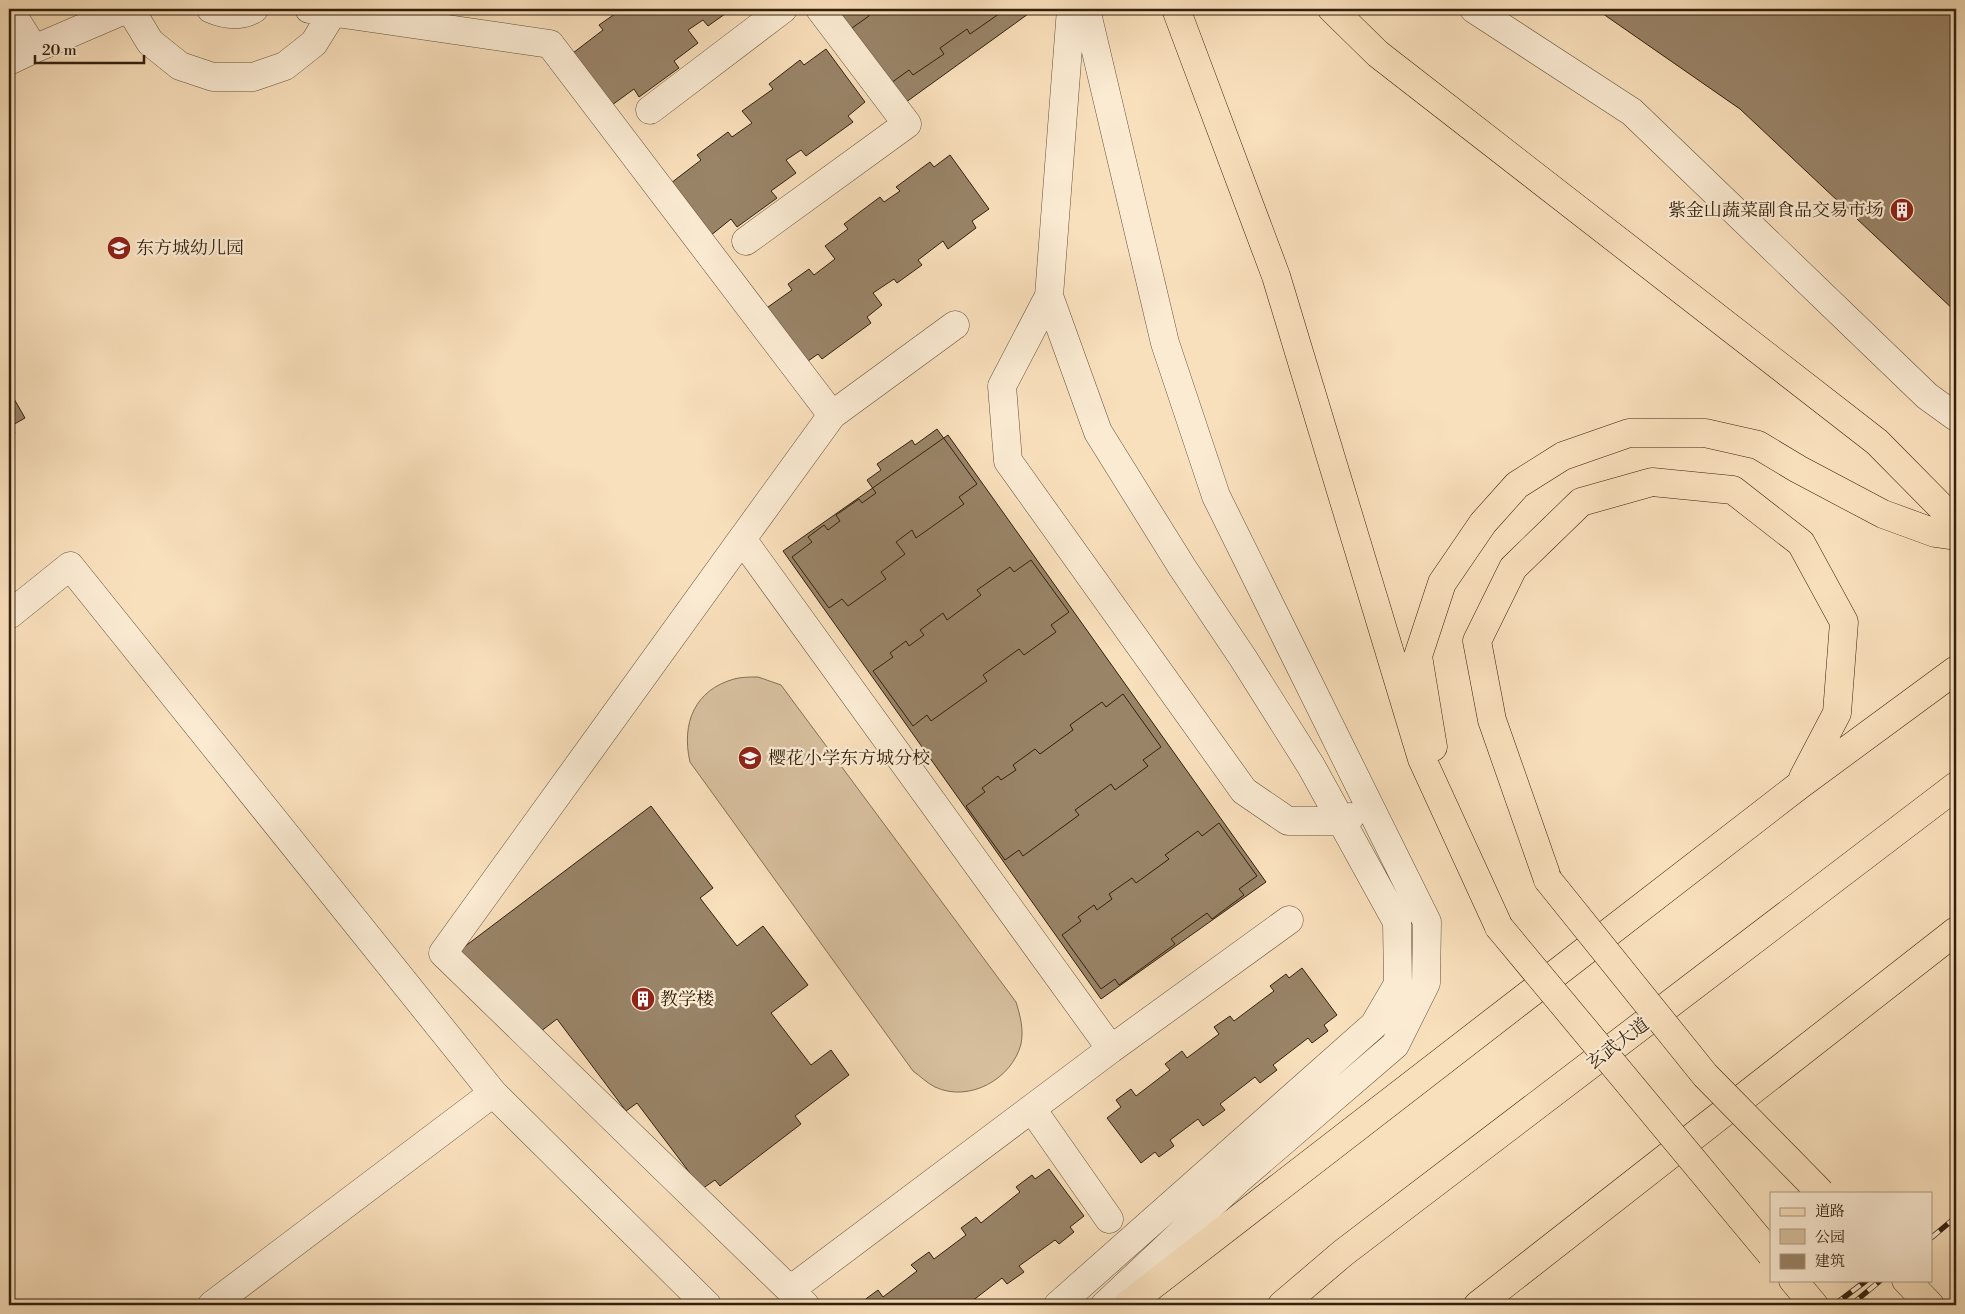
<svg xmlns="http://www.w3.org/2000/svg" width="1965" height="1314" font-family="'Libre Bodoni','Noto Serif SC',serif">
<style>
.green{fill:#d7bf9e;stroke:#847056}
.building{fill:#998468;stroke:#32200d}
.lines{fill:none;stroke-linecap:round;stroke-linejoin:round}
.minor-casing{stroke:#645039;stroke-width:29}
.major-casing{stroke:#32200d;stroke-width:29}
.highway-casing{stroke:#32200d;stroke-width:29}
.minor{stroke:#fbebd3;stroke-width:28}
.major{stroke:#f9e0bc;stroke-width:28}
.highway{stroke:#f9e0bc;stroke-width:28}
.rail-casing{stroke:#32200d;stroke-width:5.5}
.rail{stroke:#fbebd3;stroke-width:4;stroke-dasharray:11;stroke-linecap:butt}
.major-bridge-casing{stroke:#32200d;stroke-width:29;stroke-linecap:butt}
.major-bridge{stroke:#f9e0bc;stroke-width:28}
.labels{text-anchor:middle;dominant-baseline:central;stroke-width:4.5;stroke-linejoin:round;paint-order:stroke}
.poi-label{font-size:18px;fill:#32200d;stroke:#fbebd3;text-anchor:start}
.street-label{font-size:18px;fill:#32200d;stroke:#fbebd3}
</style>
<rect width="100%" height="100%" fill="#f9e0bc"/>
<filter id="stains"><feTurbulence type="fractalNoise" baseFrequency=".004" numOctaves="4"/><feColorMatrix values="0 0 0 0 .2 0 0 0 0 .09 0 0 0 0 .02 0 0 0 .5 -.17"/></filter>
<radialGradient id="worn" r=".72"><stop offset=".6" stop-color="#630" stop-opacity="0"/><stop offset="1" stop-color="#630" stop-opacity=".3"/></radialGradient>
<path class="green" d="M 758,677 L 781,685 L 1016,1002 C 1020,1015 1024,1029 1021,1044 C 1012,1079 969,1103 935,1087 C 927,1083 920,1076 913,1071 L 690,762 C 681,723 695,690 734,679 C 741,677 750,677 758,677 Z"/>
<path class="building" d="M 622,9 L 732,9 L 708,26 L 703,20 L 688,30 L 698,43 L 674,61 L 679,68 L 639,97 L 634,89 L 612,105 L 573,53 L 603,30 L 599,25 Z
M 833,9 L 1035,9 L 902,105 Z
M 868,9 L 1006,9 L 970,34 L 967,29 L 940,48 L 944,54 L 913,75 L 909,70 L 891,83 L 852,28 L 869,16 L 865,10 Z
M 1596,9 L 1956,9 L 1956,312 L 1740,109 Z
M 826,49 L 865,102 L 848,116 L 853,122 L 806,156 L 801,150 L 786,160 L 796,173 L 771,191 L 777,198 L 737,227 L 731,219 L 710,236 L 671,183 L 701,160 L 697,155 L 728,132 L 732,137 L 752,123 L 742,111 L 773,89 L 769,84 L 800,60 L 804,65 Z
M 950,155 L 989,209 L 972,221 L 976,228 L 948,249 L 943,241 L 918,260 L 922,265 L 897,283 L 894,279 L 873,293 L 882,305 L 867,317 L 871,323 L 822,359 L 818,354 L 801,366 L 761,312 L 792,290 L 788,284 L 809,269 L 814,275 L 835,259 L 825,246 L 848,229 L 844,224 L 880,197 L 884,202 L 900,191 L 896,187 L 930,162 L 934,167 Z
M 9,390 L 25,418 L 11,426 L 15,433 L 9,437 Z
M 937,429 L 977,484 L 959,497 L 964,504 L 916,538 L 912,530 L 896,542 L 905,554 L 881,572 L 886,579 L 848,606 L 842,599 L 829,608 L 792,557 L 812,542 L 808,537 L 824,525 L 828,530 L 840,521 L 836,515 L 859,499 L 862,503 L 876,493 L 867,480 L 881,470 L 877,464 L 912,440 L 915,445 Z
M 948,435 L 1266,882 L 1101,999 L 783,551 Z
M 1031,560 L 1069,612 L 1051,625 L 1056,632 L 1024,655 L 1019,649 L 983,675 L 987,681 L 931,721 L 927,715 L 913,726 L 873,671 L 893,657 L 890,653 L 906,641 L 909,646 L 924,635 L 920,630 L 943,613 L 947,620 L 981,595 L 977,590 L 1010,567 L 1014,572 Z
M 1123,694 L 1161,747 L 1143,760 L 1148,766 L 1115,790 L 1111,784 L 1075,810 L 1079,815 L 1023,856 L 1019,850 L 1005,860 L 966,806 L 985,792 L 982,788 L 998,776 L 1001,780 L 1016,770 L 1013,765 L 1035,749 L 1040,754 L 1073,730 L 1070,725 L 1102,702 L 1106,707 Z
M 651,806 L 713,888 L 700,898 L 737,946 L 763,926 L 808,985 L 771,1013 L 811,1065 L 831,1050 L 849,1075 L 795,1116 L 801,1124 L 720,1186 L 715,1180 L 702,1189 L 637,1103 L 626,1111 L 557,1019 L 528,1041 L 460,950 Z
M 1219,823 L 1257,876 L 1239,889 L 1244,895 L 1212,919 L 1207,913 L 1171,939 L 1175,944 L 1119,985 L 1115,979 L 1101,989 L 1062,935 L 1081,921 L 1078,917 L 1094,905 L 1097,910 L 1112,899 L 1109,894 L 1132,878 L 1136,883 L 1169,859 L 1165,855 L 1198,831 L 1202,836 Z
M 1302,968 L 1337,1015 L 1324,1025 L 1328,1031 L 1312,1043 L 1308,1038 L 1273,1065 L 1277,1070 L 1260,1083 L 1255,1077 L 1220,1104 L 1225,1110 L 1203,1126 L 1198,1119 L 1170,1140 L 1174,1146 L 1159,1157 L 1155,1152 L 1141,1163 L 1107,1118 L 1121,1107 L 1116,1100 L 1131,1089 L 1136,1096 L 1170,1070 L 1165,1064 L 1182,1051 L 1187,1058 L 1219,1034 L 1214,1027 L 1230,1016 L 1234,1021 L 1274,991 L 1270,986 L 1286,974 L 1289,978 Z
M 1049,1169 L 1084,1216 L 1070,1227 L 1074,1232 L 1059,1244 L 1055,1240 L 1019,1266 L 1024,1272 L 1007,1284 L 1002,1278 L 967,1305 L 865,1305 L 863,1301 L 878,1290 L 883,1297 L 917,1271 L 911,1265 L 929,1252 L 934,1259 L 966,1235 L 961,1228 L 976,1217 L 981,1223 L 1020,1192 L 1016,1187 L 1032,1175 L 1035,1179 Z"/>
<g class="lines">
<g class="minor-casing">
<path id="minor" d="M 9,9 L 34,49
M 130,9 L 150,42 L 180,66 L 213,77 L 253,77 L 285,66 L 314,43 L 335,9
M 211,9 C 225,15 240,17 254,9
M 309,9 L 550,44 L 832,415 L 742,539 L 1111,1049 L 790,1290 L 805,1305
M 1086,9 L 1165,343 L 1216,496 L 1427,922 L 1426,983 L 1395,1045 L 1238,1180 L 1105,1305
M 1474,9 L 1632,112 L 1927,396 L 1956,417
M 9,61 L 34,49 L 127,9
M 650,110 L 783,9
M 746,241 L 907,124 L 820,9
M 1049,296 L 1002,386 L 1008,461 L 1244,791 L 1288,821 L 1341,821 L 1350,817
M 832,415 L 955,325
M 742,539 L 443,953 L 790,1290
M 9,615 L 70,566 L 493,1093 L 212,1305
M 1111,1049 L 1289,920
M 493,1093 L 707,1305
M 1032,1109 L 1109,1219
M 1058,1305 L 1374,1025 L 1398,984 L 1397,922 L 1311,766 L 1243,658 L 1182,567 L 1098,432 L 1049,296 L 1071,9"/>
</g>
<g class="major-casing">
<path id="major" d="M 1176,9 L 1276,276 L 1422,759 L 1499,927
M 1332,9 L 1378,54 L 1877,442 L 1956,522
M 1433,747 L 1418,656 L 1442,583 L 1483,523 L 1517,485 L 1563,456 L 1629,433 L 1705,433 L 1758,445 L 1798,469 L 1883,514 L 1935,533 L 1956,536
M 1548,880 L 1492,720 L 1477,641 L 1513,568 L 1581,502 L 1652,482 L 1733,490 L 1801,543 L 1844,622 L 1837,713 L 1803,778
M 1793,1280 L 1814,1305
M 1906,1280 L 1930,1305
M 1127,1305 L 1801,784 L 1956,670"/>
</g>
<g class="highway-casing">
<path id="highway" d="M 1282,1305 L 1343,1253 L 1956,786
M 1478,1305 L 1956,931"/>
</g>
<use href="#minor" class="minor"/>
<use href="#major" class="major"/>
<use href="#highway" class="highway"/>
<g class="rail-casing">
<path id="rail" d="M 1931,1238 L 1956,1217
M 1834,1305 L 1867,1280
M 1851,1305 L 1881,1280"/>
</g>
<use href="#rail" class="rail"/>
<g class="major-bridge-casing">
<path id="major-bridge" d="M 1548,880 L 1705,1075 L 1821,1193
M 1499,927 L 1771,1254"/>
</g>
<use href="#major-bridge" class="major-bridge"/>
</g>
<defs>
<g id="building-disc" transform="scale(1.25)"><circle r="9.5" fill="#8f2418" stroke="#fbebd3"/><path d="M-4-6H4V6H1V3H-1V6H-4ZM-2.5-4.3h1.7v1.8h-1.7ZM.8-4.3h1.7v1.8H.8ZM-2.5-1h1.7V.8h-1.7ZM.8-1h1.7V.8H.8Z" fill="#fff"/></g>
<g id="school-disc" transform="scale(1.25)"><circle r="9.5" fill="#8f2418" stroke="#fbebd3"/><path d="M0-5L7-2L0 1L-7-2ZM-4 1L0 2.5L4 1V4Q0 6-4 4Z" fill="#fff"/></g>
</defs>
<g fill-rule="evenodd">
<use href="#building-disc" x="1902" y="210"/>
<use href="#school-disc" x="119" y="248"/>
<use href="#school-disc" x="750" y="758"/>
<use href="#building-disc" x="643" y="999"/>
</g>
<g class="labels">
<g class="poi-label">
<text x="1884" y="210" text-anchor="end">紫金山蔬菜副食品交易市场</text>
<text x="136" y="248">东方城幼儿园</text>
<text x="768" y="758">樱花小学东方城分校</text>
<text x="660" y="999">教学楼</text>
</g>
<g class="street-label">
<text transform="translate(1618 1044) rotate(-37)">玄武大道</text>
</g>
</g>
<rect width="1965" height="1314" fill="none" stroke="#f9e0bc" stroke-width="30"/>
<rect x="10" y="10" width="1945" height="1294" fill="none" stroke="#32200d" stroke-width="2.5"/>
<rect x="15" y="15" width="1935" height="1284" fill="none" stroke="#32200d"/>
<rect x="1770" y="1192" width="162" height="90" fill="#fbebd3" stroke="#ab9a84"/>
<rect x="1780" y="1208" width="25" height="8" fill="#f9e0bc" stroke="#ab9a84"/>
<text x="1815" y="1216" font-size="15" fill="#32200d">道路</text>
<rect x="1780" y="1229" width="25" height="15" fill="#d7bf9e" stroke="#ab9a84"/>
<text x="1815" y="1242" font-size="15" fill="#32200d">公园</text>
<rect x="1780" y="1254" width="25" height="15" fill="#998468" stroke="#ab9a84"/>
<text x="1815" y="1266" font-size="15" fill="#32200d">建筑</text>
<path d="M35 55v8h109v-8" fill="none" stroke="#32200d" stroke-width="2.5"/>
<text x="42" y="55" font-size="15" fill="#32200d" stroke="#fbebd3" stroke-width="4" paint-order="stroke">20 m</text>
<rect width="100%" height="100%" filter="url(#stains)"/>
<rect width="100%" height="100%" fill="url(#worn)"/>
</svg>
